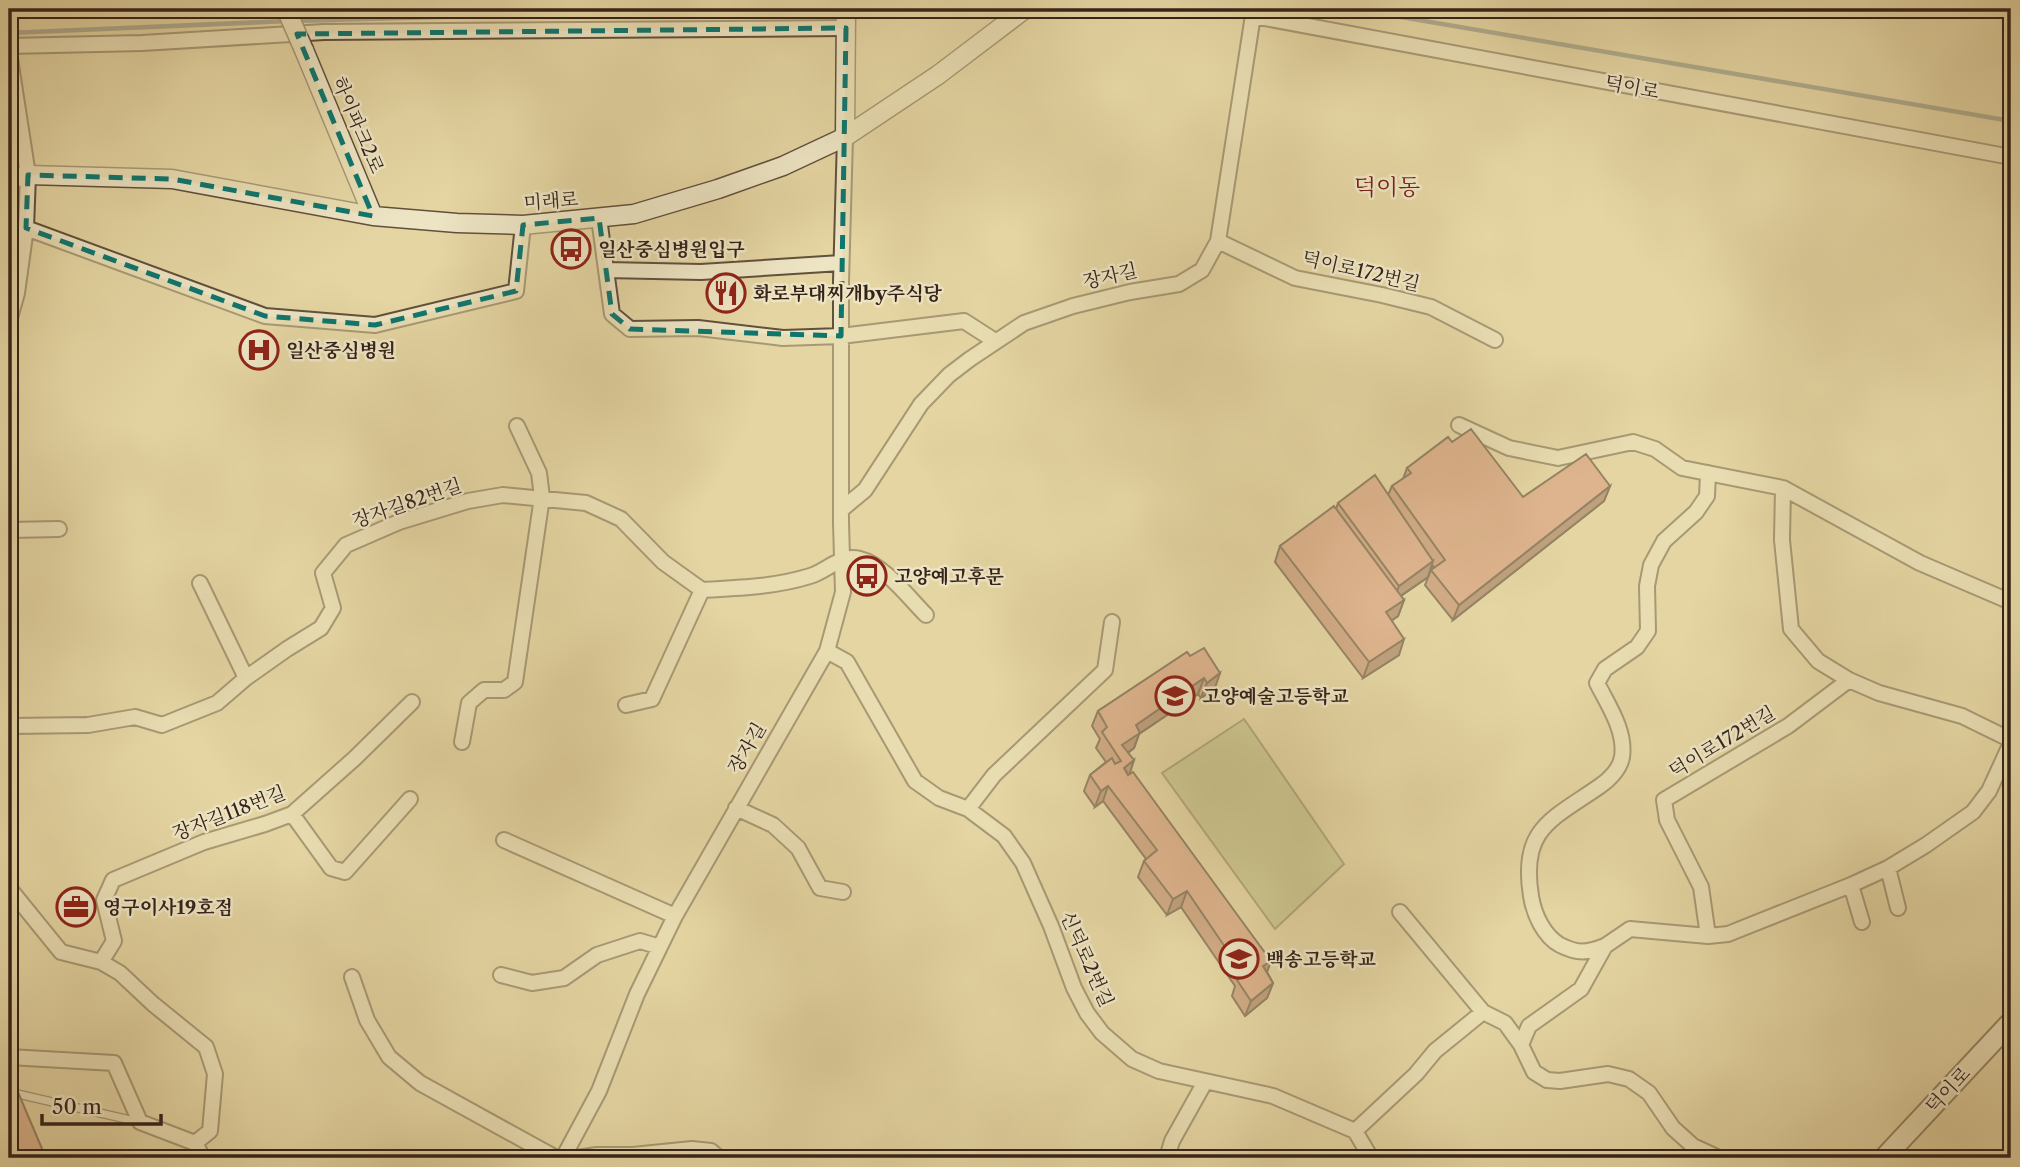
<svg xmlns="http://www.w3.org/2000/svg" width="2020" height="1167" font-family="'Libre Caslon Text','Noto Serif KR',serif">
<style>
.green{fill:#b8bc82;stroke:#76704e;stroke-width:2}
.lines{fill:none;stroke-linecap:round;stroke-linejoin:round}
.stream{stroke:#707b73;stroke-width:4.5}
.service-casing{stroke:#61503c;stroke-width:10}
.minor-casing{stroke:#61503c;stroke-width:18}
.tertiary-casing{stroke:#61503c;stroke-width:21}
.secondary-casing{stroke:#35231a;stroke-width:23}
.service{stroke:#ede4c3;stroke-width:7}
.minor{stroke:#ede4c3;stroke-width:14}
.tertiary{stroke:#ede4c3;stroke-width:18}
.secondary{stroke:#ede4c3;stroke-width:19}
.tertiary-bridge-casing{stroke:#61503c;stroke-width:21;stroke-linecap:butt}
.tertiary-bridge{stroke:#ede4c3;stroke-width:18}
.wall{fill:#b87863;stroke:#35231a;stroke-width:2}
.shaded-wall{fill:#966250;stroke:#35231a;stroke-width:2}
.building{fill:#d68c73;stroke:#35231a;stroke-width:2}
.marked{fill:none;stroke:#0f766e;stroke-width:5;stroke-dasharray:14 9;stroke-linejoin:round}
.labels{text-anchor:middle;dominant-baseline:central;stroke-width:5;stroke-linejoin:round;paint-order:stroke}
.street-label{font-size:19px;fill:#35231a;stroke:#ede4c3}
.poi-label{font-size:19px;font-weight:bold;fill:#35231a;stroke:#ede4c3;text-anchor:start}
.quarter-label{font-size:23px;fill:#7a1f14;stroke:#ede4c3}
</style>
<rect width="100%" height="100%" fill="#e4d5a2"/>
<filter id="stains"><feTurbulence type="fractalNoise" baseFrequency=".00286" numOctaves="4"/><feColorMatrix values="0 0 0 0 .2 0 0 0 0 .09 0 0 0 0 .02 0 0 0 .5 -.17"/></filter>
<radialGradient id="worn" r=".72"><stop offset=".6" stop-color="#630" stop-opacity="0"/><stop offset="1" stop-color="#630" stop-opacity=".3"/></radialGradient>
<path class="green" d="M 13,9 L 158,9 L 14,17 Z
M 1244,719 L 1344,864 L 1275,929 L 1162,773 Z"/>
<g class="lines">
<path class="stream" d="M 1354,9 L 2011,121
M 296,21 L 718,9
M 9,33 L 288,21"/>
<g class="service-casing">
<path id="service" d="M 9,1092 L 139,1122"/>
</g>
<g class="minor-casing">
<path id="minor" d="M 1254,16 L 2011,157
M 9,46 L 142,43 L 324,32 L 846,28
M 9,52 L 28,175 L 26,228 L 17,293 L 9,321
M 599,218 L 612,314 L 630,329 L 698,328 L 783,338 L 841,336 L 964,321 L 995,341
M 26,228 L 265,316 L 375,325 L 516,291 L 523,225
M 1218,241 L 1295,278 L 1382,295 L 1431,307 L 1495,340
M 606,270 L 701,272 L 841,263
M 1459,425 L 1509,448 L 1558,458 L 1633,442 L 1655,449 L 1682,468 L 1783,488 L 1920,563 L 2011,602
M 1783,488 L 1782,540 L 1791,629 L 1818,661 L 1849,680 L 1879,693 L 1962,716 L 2011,740
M 841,510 L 865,490 L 921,404 L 949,375 L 970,359 L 1024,323 L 1073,306 L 1130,292 L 1179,284 L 1202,270 L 1218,241 L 1254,9
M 9,530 L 59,529
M 200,583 L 246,678
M 827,651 L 847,662 L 915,781 L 939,798 L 968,809 L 1004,836 L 1023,863 L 1051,926 L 1074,988 L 1087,1013 L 1102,1033 L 1132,1059 L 1159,1071 L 1273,1096 L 1355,1131 L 1371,1158
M 626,705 L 652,699 L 702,590
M 11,726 L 88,725 L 135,717 L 162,725 L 217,703 L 246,678 L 287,649 L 321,628 L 333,608 L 323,573 L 346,545 L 399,522 L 468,501 L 503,495 L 586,503 L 621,519 L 663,562 L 702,590 C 738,588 775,587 810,576 C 827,571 840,554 860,559 C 883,564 910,599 926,615
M 462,742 L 469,703 L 484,690 L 504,690 L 515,682 L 542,497 L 539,473 L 517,426
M 736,808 L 773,825 L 798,848 L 820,888 L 843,892
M 968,809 L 994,775 L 1105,670 L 1112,622
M 292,814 L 331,868 L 345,872 L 410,799
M 504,840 L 675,916
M 1888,868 L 1898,908
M 1851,885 L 1862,922
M 9,888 L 61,952 L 101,962 L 120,973 L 153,1004 L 206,1047 L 215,1074 L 210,1131 L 195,1143
M 1400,912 L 1483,1012 L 1505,1023 L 1521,1045
M 1708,936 L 1701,887 L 1667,820 L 1664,800 L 1788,726 L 1849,680
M 1605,946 C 1587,953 1578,954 1560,945 C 1544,936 1534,915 1531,896 C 1520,829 1551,820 1600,786 C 1609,780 1620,769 1622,757 C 1626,731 1608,705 1597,683 L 1605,669 L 1637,647 L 1648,631 L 1647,586 L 1651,565 L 1664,541 L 1696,512 L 1707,496 L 1708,473
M 101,962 L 114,941 L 104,900 L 113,880 L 204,842 L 265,824 L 292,814 L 355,758 L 412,702
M 501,975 L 532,983 L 564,978 L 597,955 L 640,941 L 660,947
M 352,977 L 367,1020 L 389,1057 L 420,1083 L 556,1158
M 9,1057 L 114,1063 L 140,1122 L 195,1143 L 203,1158
M 1355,1131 L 1416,1074 L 1435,1051 L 1483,1012
M 563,1158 L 599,1091 L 637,994 L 675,916 L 827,651 L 843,592 L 841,523 L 841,282 L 845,137
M 577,1158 L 597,1155 L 633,1155 L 692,1149 L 711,1151 L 719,1158
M 1167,1158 L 1172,1141 L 1205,1082
M 1719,1158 L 1693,1146 L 1673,1128 L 1649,1093 L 1629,1079 L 1608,1074 L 1560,1081 L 1547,1080 L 1534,1072 L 1521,1045 L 1529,1026 L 1581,989 L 1605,946 L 1630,929 L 1708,936 L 1728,934 L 1851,885 L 1888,868 L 1926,845 L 1973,812 L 1989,791 L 2011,743"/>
</g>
<g class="tertiary-casing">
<path id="tertiary" d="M 304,50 L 373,216
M 845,137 L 846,9
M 9,179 L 28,175 L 172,179 L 373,216 L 457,223 L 523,225 L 634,214 L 718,189 L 783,166 L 845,137 L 938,75 L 1025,9"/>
</g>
<g class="secondary-casing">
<path id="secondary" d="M 1884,1158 L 2011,1022"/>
</g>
<use href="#service" class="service"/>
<use href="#minor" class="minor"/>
<use href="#tertiary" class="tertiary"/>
<use href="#secondary" class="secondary"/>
<g class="tertiary-bridge-casing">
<path id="tertiary-bridge" d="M 286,9 L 304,50"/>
</g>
<use href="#tertiary-bridge" class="tertiary-bridge"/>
</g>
<path class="wall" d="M 1452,442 L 1523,497 L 1610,486 L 1604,501 L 1453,620 L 1425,585 L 1431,570 L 1434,567 L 1432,565 L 1428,577 L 1401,596 L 1404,600 L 1398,616 L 1392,620 L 1399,655 L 1363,678 L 1275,562 L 1280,546 L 1336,509 L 1338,503 L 1388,495 L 1392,486 L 1403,479 L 1407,468 Z
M 1187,652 L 1215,688 L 1201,698 L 1198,694 L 1139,734 L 1134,748 L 1128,753 L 1129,774 L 1271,961 L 1267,972 L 1273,983 L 1267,998 L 1245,1016 L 1232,996 L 1235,986 L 1181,907 L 1167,915 L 1138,877 L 1144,861 L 1146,859 L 1103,801 L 1095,807 L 1084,791 L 1090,775 L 1106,762 L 1096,748 L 1100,739 L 1092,726 L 1098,711 Z
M 9,1071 L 40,1158 L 9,1158 Z"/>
<path class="shaded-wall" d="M 1610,486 L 1604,501 L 1453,620 L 1459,605 Z
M 1433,561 L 1428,577 L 1393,601 L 1399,586 Z
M 1404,600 L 1398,616 L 1381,628 L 1386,612 Z
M 1404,639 L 1399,655 L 1363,678 L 1369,662 Z
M 1220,673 L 1215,688 L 1201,698 L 1207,683 Z
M 1204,678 L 1198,694 L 1139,734 L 1134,748 L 1120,758 L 1122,745 L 1136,725 Z
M 1134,760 L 1129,776 L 1124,768 Z
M 1108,786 L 1103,801 L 1095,807 L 1101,791 Z
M 1187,891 L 1181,907 L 1167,915 L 1173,899 Z
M 1271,961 L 1265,977 L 1263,966 Z
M 1273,983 L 1267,998 L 1245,1016 L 1251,1001 Z
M 43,1151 L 40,1158 L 27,1158 Z"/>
<path class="building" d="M 1471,429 L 1523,497 L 1586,454 L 1610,486 L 1459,605 L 1431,570 L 1445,560 L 1392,486 L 1411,473 L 1407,468 L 1448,437 L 1452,442 Z
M 1375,475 L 1433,561 L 1399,586 L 1338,503 Z
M 1334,506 L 1404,600 L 1386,612 L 1404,639 L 1369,662 L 1280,546 Z
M 1204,648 L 1220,673 L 1207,683 L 1204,678 L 1136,725 L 1140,733 L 1122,745 L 1134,760 L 1124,768 L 1128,775 L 1133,772 L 1271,961 L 1263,966 L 1273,983 L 1251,1001 L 1237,980 L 1244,975 L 1187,891 L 1173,899 L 1144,861 L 1157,850 L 1108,786 L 1101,791 L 1090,775 L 1112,758 L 1115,764 L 1121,761 L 1102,732 L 1107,727 L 1098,711 L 1187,652 L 1190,656 Z
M 9,1071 L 43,1151 L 27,1158 L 19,1158 L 9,1135 Z"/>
<path d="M0 0H2020V1167H0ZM 846,28 L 841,336 L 630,329 L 612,314 L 599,218 L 523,225 L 516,291 L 375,325 L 265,316 L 26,228 L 28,175 L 172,179 L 373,216 L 297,34 Z" fill="#e4d5a2" fill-opacity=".55" fill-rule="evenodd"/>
<path class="marked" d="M 846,28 L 841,336 L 630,329 L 612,314 L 599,218 L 523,225 L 516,291 L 375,325 L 265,316 L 26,228 L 28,175 L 172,179 L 373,216 L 297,34 Z"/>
<defs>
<g id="bus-ring" transform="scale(2.0125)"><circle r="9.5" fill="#ede4c3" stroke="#8f2418" stroke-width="1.5"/><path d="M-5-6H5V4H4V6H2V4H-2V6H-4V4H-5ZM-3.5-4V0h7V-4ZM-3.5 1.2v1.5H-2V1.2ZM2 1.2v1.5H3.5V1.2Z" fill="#8f2418"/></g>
<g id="restaurant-ring" transform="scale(2.0125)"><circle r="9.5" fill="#ede4c3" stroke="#8f2418" stroke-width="1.5"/><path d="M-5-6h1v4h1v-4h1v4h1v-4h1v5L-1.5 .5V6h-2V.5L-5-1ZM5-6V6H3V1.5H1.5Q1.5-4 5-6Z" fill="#8f2418"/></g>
<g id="hospital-ring" transform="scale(2.0125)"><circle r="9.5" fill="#ede4c3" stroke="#8f2418" stroke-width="1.5"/><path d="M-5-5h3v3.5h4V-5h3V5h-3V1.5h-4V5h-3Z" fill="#8f2418"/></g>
<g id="school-ring" transform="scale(2.0125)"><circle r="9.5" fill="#ede4c3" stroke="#8f2418" stroke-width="1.5"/><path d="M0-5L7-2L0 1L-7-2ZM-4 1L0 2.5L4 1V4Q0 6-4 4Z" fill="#8f2418"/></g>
<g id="office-ring" transform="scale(2.0125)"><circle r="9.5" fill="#ede4c3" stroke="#8f2418" stroke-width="1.5"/><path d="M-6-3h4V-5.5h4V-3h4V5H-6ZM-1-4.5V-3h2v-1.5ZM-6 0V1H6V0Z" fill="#8f2418"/></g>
</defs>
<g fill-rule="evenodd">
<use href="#bus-ring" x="571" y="249"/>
<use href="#restaurant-ring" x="726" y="293"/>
<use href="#hospital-ring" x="259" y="350"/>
<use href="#bus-ring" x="867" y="576"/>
<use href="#school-ring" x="1175" y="696"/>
<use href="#office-ring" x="76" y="907"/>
<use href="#school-ring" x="1239" y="959"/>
</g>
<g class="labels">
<g class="street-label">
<text transform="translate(1632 87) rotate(11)">덕이로</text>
<text transform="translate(358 125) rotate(67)">하이파크2로</text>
<text transform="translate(551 201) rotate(-4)">미래로</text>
<text transform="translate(1361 271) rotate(13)">덕이로172번길</text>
<text transform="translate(1110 276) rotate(-13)">장자길</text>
<text transform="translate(407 503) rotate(-19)">장자길82번길</text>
<text transform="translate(1722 742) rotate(-31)">덕이로172번길</text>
<text transform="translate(747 748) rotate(-60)">장자길</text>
<text transform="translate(229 813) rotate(-21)">장자길118번길</text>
<text transform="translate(1087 959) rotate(66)">신덕로2번길</text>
<text transform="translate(1948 1090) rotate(-47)">덕이로</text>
</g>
<g class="poi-label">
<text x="598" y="249">일산중심병원입구</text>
<text x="753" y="293">화로부대찌개by주식당</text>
<text x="286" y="350">일산중심병원</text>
<text x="894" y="576">고양예고후문</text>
<text x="1202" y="696">고양예술고등학교</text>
<text x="103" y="907">영구이사19호점</text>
<text x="1266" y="959">백송고등학교</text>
</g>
<g class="quarter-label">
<text x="1387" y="187">덕이동</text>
</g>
</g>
<rect width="2020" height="1167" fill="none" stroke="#e4d5a2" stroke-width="35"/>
<rect x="10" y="10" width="1999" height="1146" fill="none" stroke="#35231a" stroke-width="3.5"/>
<rect x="18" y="18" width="1985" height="1132" fill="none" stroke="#35231a" stroke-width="2"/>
<path d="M42 1114v10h119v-10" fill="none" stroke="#35231a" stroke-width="3.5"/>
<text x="52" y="1114" font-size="21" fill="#35231a" stroke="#ede4c3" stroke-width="5" paint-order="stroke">50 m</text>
<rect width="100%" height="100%" filter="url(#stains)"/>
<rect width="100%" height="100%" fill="url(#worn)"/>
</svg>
